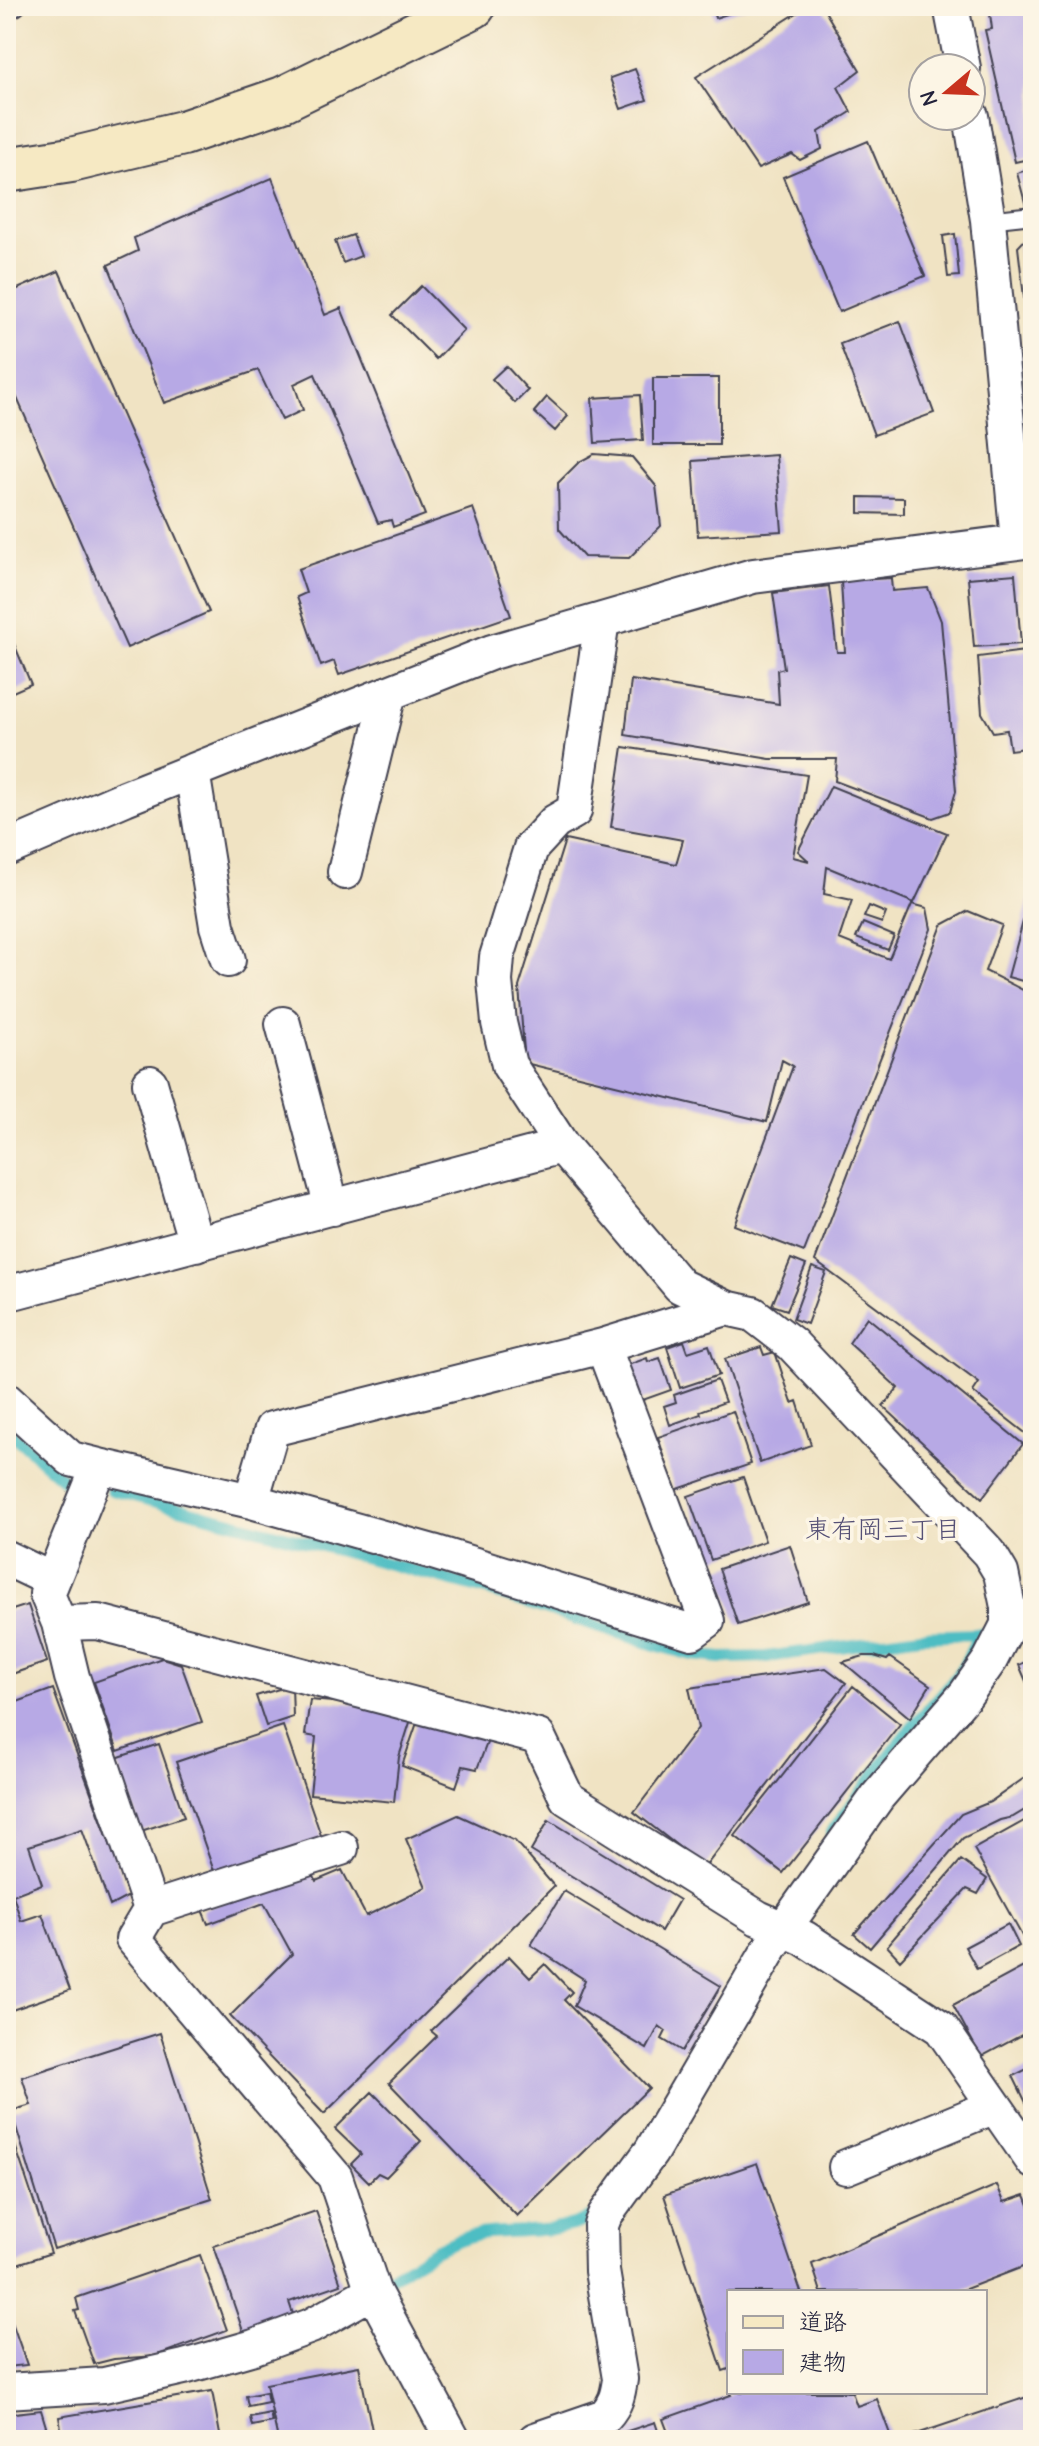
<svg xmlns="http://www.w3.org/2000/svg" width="1039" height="2446" font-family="'Comic Neue','Klee One',sans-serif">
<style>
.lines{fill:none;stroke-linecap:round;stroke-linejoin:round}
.stream{stroke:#4ebdc3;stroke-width:12}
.building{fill:#b7a9e5}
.lane-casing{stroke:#413f4f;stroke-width:20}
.street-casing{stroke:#413f4f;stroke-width:38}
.secondary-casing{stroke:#413f4f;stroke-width:48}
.lane{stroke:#fff;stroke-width:16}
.street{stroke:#fff;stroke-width:34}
.secondary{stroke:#f6e9c3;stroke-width:44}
.labels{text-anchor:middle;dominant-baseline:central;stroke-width:7;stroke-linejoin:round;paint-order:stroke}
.neighbourhood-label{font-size:26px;fill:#565176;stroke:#fcf5e5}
</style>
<rect width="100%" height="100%" fill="#fcf5e5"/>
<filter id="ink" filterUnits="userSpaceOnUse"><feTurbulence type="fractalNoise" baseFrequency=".0125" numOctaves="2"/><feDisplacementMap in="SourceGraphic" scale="16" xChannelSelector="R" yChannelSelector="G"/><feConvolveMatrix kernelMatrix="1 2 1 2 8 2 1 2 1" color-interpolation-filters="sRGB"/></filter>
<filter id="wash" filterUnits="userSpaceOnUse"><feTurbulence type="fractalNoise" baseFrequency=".006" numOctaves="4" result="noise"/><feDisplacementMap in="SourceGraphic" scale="32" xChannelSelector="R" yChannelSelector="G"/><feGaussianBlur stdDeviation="1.8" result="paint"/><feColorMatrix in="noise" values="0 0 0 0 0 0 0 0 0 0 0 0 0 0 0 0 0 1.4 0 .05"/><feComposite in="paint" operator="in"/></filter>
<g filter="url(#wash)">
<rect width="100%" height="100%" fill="#f0e3c3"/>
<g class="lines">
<path class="stream" d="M 6,1429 L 66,1482
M 112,1490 L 490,1591 L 655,1645 L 692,1655 L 721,1658 L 766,1657 L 921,1636 L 1033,1632
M 831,1833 C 857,1796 885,1760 914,1725 C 942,1692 962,1678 978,1635
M 390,2278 C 417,2261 447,2240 479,2234 C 507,2230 567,2234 588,2218"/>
</g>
<g id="blocks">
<path class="building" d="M 711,6 L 749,6 L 749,7 L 715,18 Z
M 808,6 L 822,6 L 860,70 L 838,87 L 851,112 L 819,132 L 822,149 L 800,160 L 792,154 L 758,169 L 696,77 Z
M 989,6 L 1033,6 L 1033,158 L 1015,162 L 985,30 L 992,29 Z
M 635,69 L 647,100 L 621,109 L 610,78 Z
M 868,141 L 925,276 L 839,312 L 783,177 Z
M 1033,168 L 1033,204 L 1026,206 L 1017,173 Z
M 272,178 L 325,315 L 341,308 L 425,515 L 393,527 L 391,520 L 378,523 L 315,374 L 294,384 L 303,410 L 282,420 L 258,370 L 164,403 L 108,265 L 138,251 L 134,238 Z
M 1033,231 L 1033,347 L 1030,347 L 1018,247 Z
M 955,234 L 959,276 L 948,277 L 943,236 Z
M 353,235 L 361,256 L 343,263 L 335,241 Z
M 59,271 L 209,612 L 127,648 L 6,373 L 6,294 Z
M 421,286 L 464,330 L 436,359 L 392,315 Z
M 900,321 L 934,413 L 874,435 L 840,344 Z
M 506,366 L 528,390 L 515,403 L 492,379 Z
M 653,378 L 719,378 L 719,445 L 653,445 Z
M 640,395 L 643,440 L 595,443 L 592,398 Z
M 547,397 L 568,416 L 555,431 L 534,412 Z
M 594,454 L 632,457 L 656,486 L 661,526 L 629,558 L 584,557 L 559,529 L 558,483 L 579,462 Z
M 776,455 L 782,531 L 698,536 L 693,461 Z
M 859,497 L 904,498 L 904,514 L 859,513 Z
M 473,508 L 511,616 L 339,675 L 334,661 L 321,666 L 297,597 L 306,593 L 298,569 Z
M 1015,574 L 1021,644 L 974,647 L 968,578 Z
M 891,578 L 892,591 L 928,588 L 941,621 L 956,791 L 950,812 L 933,818 L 835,781 L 837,759 L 770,759 L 625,735 L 631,680 L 779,704 L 777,670 L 784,668 L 773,593 L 829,586 L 837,652 L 845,652 L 841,581 Z
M 6,625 L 31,684 L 6,695 Z
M 1033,650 L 1033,747 L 1010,750 L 1007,730 L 993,732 L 982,713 L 978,657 Z
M 623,747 L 807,775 L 793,857 L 809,861 L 798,851 L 831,786 L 947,833 L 914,903 L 827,867 L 824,894 L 852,900 L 839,939 L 889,959 L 912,904 L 927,908 L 931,929 L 804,1252 L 734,1225 L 793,1066 L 782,1060 L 767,1122 L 525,1063 L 519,987 L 565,840 L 676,864 L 683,840 L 611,827 Z
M 1032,888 L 1033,888 L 1033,984 L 1008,977 Z
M 869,906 L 886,913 L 882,923 L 864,917 Z
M 968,911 L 1002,925 L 985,971 L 1033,995 L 1033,1439 L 973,1392 L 979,1383 L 815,1261 L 942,925 Z
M 863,923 L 894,936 L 888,950 L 856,938 Z
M 791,1259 L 806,1265 L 787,1310 L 772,1305 Z
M 812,1267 L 826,1272 L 807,1324 L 793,1319 Z
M 867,1317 L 1023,1444 L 982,1498 L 883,1406 L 898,1388 L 849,1343 Z
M 684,1341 L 688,1352 L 709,1345 L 719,1375 L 680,1388 L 667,1347 Z
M 761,1347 L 764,1355 L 775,1352 L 792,1403 L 797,1401 L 811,1445 L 760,1463 L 725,1359 Z
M 647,1358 L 648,1362 L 660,1358 L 671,1390 L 640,1401 L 628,1365 Z
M 717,1380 L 725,1402 L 700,1411 L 701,1414 L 670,1425 L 664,1406 L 676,1402 L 674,1395 Z
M 733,1411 L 751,1464 L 675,1490 L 658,1437 Z
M 743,1477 L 765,1541 L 711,1560 L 688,1496 Z
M 790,1545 L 808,1602 L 738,1625 L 719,1569 Z
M 28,1605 L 47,1662 L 6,1676 L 6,1612 Z
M 864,1656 L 874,1656 L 887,1660 L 890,1657 L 930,1685 L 910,1718 L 843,1662 Z
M 162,1658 L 181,1664 L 202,1722 L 118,1751 L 94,1682 Z
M 1033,1658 L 1033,1697 L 1019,1665 Z
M 826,1668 L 846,1683 L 705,1867 L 634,1812 L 698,1728 L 689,1688 Z
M 292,1685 L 293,1717 L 266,1726 L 256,1696 Z
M 853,1686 L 900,1724 L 783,1873 L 735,1836 Z
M 53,1689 L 129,1896 L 110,1906 L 82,1829 L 29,1846 L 42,1884 L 13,1895 L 21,1921 L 42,1914 L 70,1990 L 6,2012 L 6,1706 Z
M 310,1700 L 367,1705 L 412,1716 L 399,1757 L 394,1802 L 310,1794 L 316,1737 L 305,1735 Z
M 419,1717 L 490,1735 L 477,1769 L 463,1766 L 456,1787 L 402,1766 Z
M 283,1726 L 324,1844 L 217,1880 L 176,1762 Z
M 159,1744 L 184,1817 L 141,1831 L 116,1758 Z
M 1033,1772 L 1033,1805 L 1013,1817 L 1000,1820 L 963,1838 L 870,1948 L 854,1934 L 961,1814 L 990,1802 Z
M 458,1815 L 515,1841 L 554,1886 L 324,2114 L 230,2016 L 292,1954 L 264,1903 L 208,1924 L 202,1910 L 311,1869 L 316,1881 L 342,1870 L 366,1916 L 426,1887 L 406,1839 Z
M 1033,1816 L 1033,1942 L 1027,1945 L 974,1849 Z
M 549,1820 L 679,1900 L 661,1931 L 531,1851 Z
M 961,1860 L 987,1879 L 978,1894 L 967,1889 L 900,1960 L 887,1946 Z
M 564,1891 L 721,1986 L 682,2051 L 662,2039 L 666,2031 L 659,2026 L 647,2049 L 574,2006 L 585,1980 L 531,1945 Z
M 1008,1924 L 1019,1946 L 977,1969 L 965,1947 Z
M 509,1956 L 530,1978 L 545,1964 L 572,1992 L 564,2000 L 649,2088 L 517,2216 L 389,2083 L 437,2036 L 431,2031 Z
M 1033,1962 L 1033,2029 L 981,2057 L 953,2005 Z
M 160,2033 L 212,2199 L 54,2249 L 11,2111 L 31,2105 L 22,2077 Z
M 1033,2066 L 1033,2117 L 1013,2076 Z
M 372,2092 L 421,2141 L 386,2177 L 378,2173 L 369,2182 L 351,2164 L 361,2154 L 335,2129 Z
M 7,2121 L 51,2253 L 11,2266 L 6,2251 Z
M 757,2163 L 801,2292 L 729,2292 L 729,2369 L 723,2371 L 664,2195 Z
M 997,2185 L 1004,2202 L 1025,2195 L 1033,2215 L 1033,2263 L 958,2292 L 821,2292 L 812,2264 Z
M 316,2211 L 341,2284 L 289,2302 L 294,2317 L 244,2334 L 214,2246 Z
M 200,2255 L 227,2330 L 155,2356 L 114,2359 L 94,2364 L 75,2311 L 79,2310 L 76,2298 Z
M 6,2305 L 27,2365 L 6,2367 Z
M 359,2366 L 374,2440 L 278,2440 L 266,2384 Z
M 212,2391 L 221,2440 L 63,2440 L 59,2417 Z
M 266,2392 L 268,2402 L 248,2406 L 246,2396 Z
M 729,2392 L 852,2392 L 857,2406 L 877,2399 L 891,2437 L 882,2440 L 671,2440 L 663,2419 L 731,2395 Z
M 1033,2395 L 1033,2440 L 902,2440 L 902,2439 Z
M 41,2410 L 50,2440 L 6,2440 L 6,2414 Z
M 270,2413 L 272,2422 L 252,2426 L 250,2417 Z
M 655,2422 L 661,2440 L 603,2440 L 603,2439 Z"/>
</g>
</g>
<g filter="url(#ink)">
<use href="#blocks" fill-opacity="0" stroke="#413f4f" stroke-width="2"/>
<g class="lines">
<g class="lane-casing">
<path id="lane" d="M 6,13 L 17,6
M 988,220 L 1033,215"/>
</g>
<g class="street-casing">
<path id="street" d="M 951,6 L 963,68
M 971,116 L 988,220 L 1018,541
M 192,771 L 217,926 L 228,960
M 6,849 L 125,798 L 492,652 L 753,576 L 1033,540
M 345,872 L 389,693
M 283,1024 L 332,1208
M 150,1083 L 196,1244
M 6,1294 L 562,1146
M 6,1400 L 71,1459 L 99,1466 L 47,1594 L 59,1623 L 72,1677 L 151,1909 L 133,1939 L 335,2177 L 373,2291 L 453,2440
M 99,1466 L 251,1501 L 272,1429 L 603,1346 L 726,1308
M 251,1501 L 433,1552 L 692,1632 L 707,1621 L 603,1346
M 6,1558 L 52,1580
M 59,1623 L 98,1622 L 538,1737 L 567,1798 L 758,1918 L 804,1938 L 941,2028 L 1033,2161
M 151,1909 L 341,1848
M 846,2167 L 995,2106
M 6,2391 L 104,2385 L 184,2367 L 254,2347 L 311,2326 L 373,2291
M 535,2440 L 605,2416 C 616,2404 618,2394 620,2379 L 602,2271 L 601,2225 L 605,2215 L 651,2152 L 772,1945 L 878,1796 L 966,1694 L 990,1660 L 1008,1625 L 1008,1607 L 1001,1573 L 989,1553 L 792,1344 L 753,1314 L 726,1308 L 680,1286 L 562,1146 L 509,1065 L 499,1023 L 495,981 L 497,957 L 531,848 L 555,822 L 574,811 L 602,620"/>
</g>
<g class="secondary-casing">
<path id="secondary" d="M 6,170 L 71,160 L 183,133 L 283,99 L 473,6"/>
</g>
<use href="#lane" class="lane"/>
<use href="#street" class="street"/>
<use href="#secondary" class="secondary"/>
</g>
</g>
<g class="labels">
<g class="neighbourhood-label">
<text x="883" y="1530">東有岡三丁目</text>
</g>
</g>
<rect width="1039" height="2446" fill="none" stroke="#fcf5e5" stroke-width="32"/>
<rect x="727" y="2290" width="260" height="104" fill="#fcf5e5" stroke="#a5a1a1" stroke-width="2"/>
<rect x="743" y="2316" width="40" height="12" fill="#f6e9c3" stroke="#a5a1a1" stroke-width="2"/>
<text x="799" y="2330" font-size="24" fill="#22223b">道路</text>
<rect x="743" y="2350" width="40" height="24" fill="#b7a9e5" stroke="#a5a1a1" stroke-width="2"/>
<text x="799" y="2370" font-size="24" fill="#22223b">建物</text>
<g transform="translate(947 92) rotate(251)"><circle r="38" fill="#fcf5e5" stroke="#a5a1a1" stroke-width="2"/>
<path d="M0-6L14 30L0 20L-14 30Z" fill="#c8321e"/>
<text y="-12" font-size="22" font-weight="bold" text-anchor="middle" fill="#22223b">N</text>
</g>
</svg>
